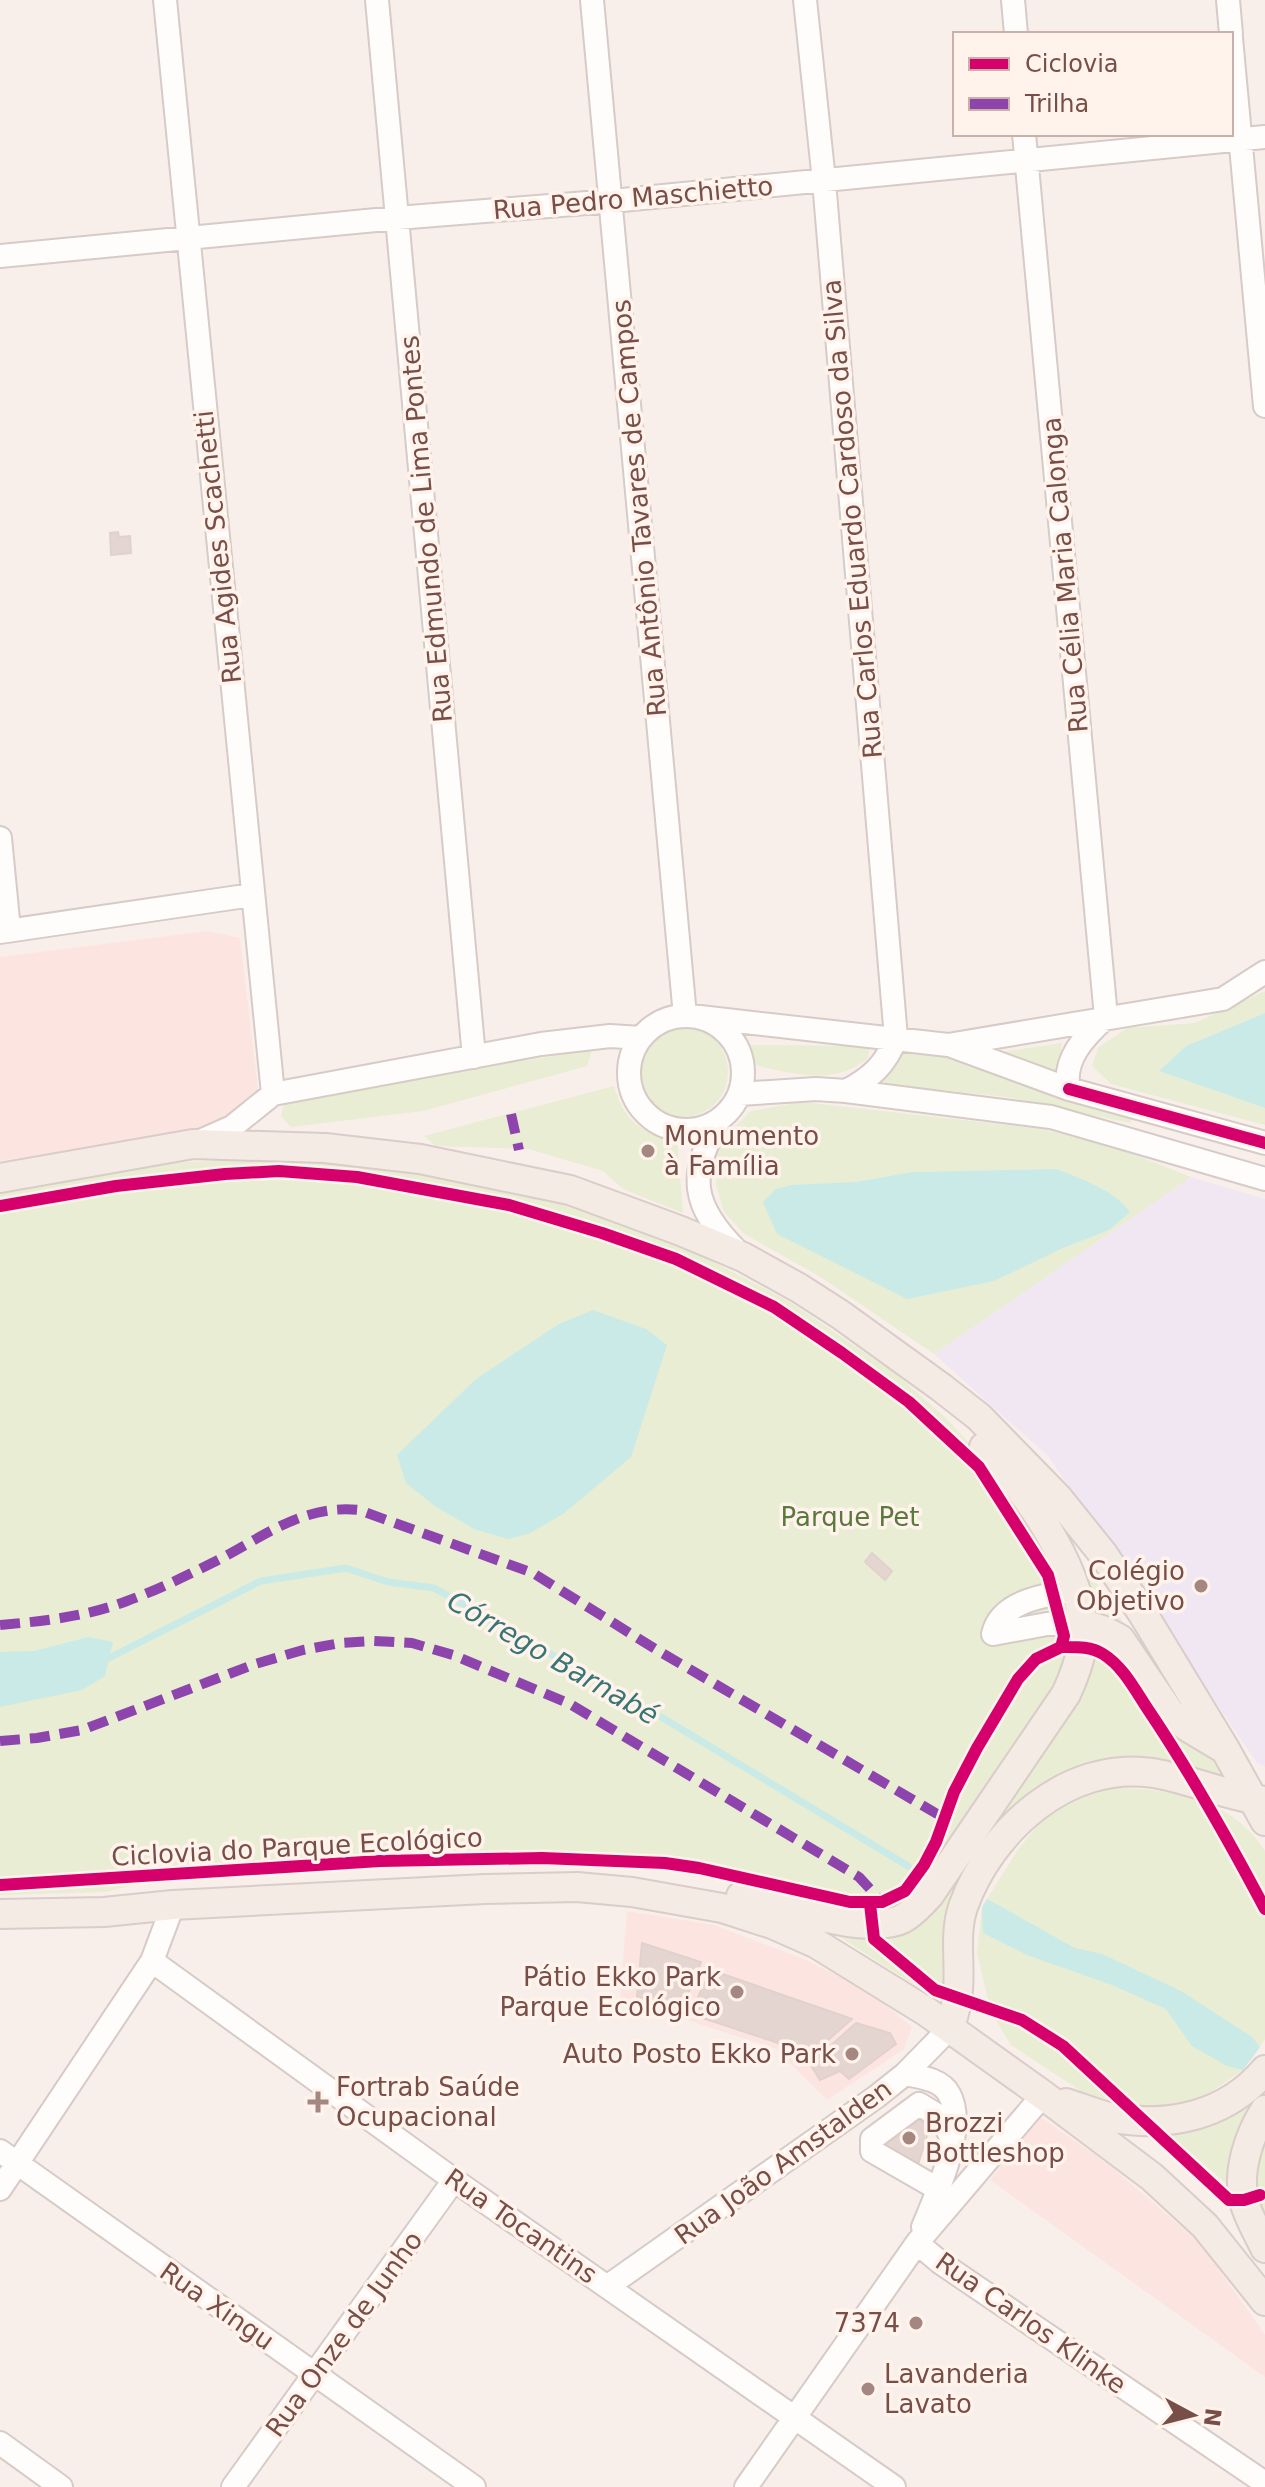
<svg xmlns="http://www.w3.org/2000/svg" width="1265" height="2487" font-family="'DejaVu Sans',sans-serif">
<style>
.commercial{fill:#fce4e0}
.education{fill:#f1e7f3}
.green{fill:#e8edd3;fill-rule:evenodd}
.water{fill:#caeae7}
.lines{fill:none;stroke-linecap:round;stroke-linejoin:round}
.stream{stroke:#caeae7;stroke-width:7}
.building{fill:#e5d5d1;stroke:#e1d1cc;stroke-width:2}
.minor-casing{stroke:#d6cbc6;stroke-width:26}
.major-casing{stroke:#daccc9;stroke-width:32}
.minor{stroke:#fefdfc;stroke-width:22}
.major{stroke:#f3ebe4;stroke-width:28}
.quiet{stroke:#8e44ad;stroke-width:10;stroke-dasharray:20 10;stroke-linecap:butt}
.cycleway-casing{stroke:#fff3eb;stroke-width:17}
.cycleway{stroke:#d6006c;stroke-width:12}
.poi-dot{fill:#a58781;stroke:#fff3eb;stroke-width:3}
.labels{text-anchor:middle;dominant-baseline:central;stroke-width:7;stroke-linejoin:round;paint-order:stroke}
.street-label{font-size:26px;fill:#784f48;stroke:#fff3eb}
.poi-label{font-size:26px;fill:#784f48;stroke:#fff3eb;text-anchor:start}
.park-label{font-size:26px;fill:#5a793c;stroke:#fff3eb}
.water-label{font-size:28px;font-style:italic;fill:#387675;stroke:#fff3eb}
</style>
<rect width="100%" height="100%" fill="#f8efea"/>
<path class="commercial" d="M 208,931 L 240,938 L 259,1097 L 215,1127 L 0,1161 L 0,957 Z
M 627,1911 L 714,1925 L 804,1959 L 869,1991 L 912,2027 L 904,2049 L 827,2100 L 776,2049 L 620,1998 Z
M 1039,2116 L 1108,2164 L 1201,2244 L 1265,2335 L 1265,2377 L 990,2180 Z"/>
<path class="education" d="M 1191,1177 L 1265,1199 L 1265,1767 L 1257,1763 L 1048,1456 L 934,1354 Z"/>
<path class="green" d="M 1265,991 L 1265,1013 L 1186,1046 L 1159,1071 L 1265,1108 L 1265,1125 L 1111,1084 L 1092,1066 L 1098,1048 L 1127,1028 L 1195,1023 Z
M638 1072a45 45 0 1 1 90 0a45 45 0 1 1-90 0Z
M 1062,1043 L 1059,1072 L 1000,1052 Z
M 751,1045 L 870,1046 L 868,1058 C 836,1086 794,1074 755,1065 Z
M 592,1050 L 587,1066 L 423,1111 L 291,1127 L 281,1116 L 284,1102 L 298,1096 Z
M 900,1051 L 939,1052 L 1132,1118 L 1130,1123 L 1008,1097 L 875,1083 Z
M 614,1086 C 625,1122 640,1134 677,1138 L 683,1213 L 623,1189 L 603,1171 L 529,1149 L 436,1146 L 424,1136 Z
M 802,1102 L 1043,1129 L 1123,1150 L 1191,1177 L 934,1354 L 819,1276 L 744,1234 L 724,1212 L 716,1185 L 717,1144 L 751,1111 ZM 1057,1169 L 1106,1191 L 1109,1230 L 1063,1248 L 856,1182 L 912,1172 Z
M 275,1157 L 392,1167 L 548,1196 L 621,1220 L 704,1257 L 790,1302 L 896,1374 L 946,1418 L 970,1444 L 1022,1511 L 1059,1575 L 1072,1628 L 1070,1659 L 1027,1732 L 916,1893 L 901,1903 L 882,1910 L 857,1912 L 747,1886 L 660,1870 L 591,1866 L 444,1866 L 152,1880 L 106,1892 L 0,1895 L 0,1191 L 172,1163 Z
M 1079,1568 L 1093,1578 L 1176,1700 L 1093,1616 Z
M 1096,1635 L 1116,1644 L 1211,1751 L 1226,1778 L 1165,1761 L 1003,1819 L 948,1981 L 930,1995 L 834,1933 L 893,1934 Z
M 1113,1788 C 1170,1788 1232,1798 1265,1851 L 1265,2039 L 1243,2070 L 1196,2102 L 1155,2112 L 1099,2103 L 1011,2045 L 991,2012 L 977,1953 L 982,1907 L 1019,1848 L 1048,1813 L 1080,1797 Z
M 1258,2097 L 1240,2130 L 1230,2162 L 1231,2188 L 1169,2134 Z
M 1265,2130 L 1265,2226 L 1251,2185 Z"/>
<path class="water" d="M 1265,1013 L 1265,1108 L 1159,1071 L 1186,1046 Z
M 1057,1169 C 1083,1180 1113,1189 1130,1212 L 1109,1230 L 1063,1248 L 994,1281 L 907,1299 L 777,1234 L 763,1202 L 776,1189 L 792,1185 L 856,1182 L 912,1172 Z
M 593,1310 L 646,1329 L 667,1345 L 631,1457 L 563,1514 L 528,1534 L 508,1539 L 474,1529 L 435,1506 L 406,1483 L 397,1455 L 476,1379 L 559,1324 Z
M 89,1637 L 113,1642 L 105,1676 L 82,1690 L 0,1707 L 0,1652 L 34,1651 Z
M 987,1899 L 1075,1948 L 1102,1954 L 1181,1991 L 1252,2037 L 1260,2047 L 1243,2070 L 1227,2066 L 1192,2046 L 1166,2009 L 1112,1985 L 1027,1955 L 983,1933 L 982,1907 Z"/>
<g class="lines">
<path class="stream" d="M 101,1662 L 261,1581 L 346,1568 L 388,1582 L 434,1588 L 663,1718 L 908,1866"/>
</g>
<path class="building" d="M 118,532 L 119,537 L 130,536 L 131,553 L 111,555 L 110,533 Z
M 872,1553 L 892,1571 L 885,1580 L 865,1562 Z
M 642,1943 L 701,1962 L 682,2009 L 637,1997 Z
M 711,1970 L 852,2019 L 812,2054 L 690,2014 Z
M 856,2023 L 890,2033 L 896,2044 L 849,2079 L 840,2071 L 820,2080 L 810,2064 Z
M 918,2118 L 929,2129 L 917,2168 L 880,2146 Z"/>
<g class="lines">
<g class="minor-casing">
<path id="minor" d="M 165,0 L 273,1094
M 377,0 L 474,1057
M 592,0 L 685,1016
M 805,0 L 824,181 L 896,1038 C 886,1064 871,1078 846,1091
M 1013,0 L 1016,34
M 1228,0 L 1231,34
M 1231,38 L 1265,406
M 1024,134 L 1106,1017
M 0,256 L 397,218 L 612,201 L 1265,137
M 0,838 L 9,930
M 0,932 L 252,895
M629 1073a57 57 0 1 1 114 0a57 57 0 1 1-114 0Z
M 700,1017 L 948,1045 L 1223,999 L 1265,972
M 949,1045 L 1069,1089 L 1265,1143
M 1069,1089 C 1062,1060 1085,1036 1105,1018
M 739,1094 L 816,1089 L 846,1091 L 1051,1117 L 1265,1179
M 719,1120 C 688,1176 691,1205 737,1251
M 198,1142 L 232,1127 L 273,1094 L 541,1044 L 610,1036 L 641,1038
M 993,1634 C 1001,1600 1047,1595 1076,1590
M 993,1634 L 1047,1624 L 1082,1624
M 152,1961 L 454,2180 L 894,2487
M 905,2074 C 920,2077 941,2079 949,2094 C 968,2127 936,2195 923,2227
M 0,2151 L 474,2487
M 0,2189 L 152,1961 L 173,1905
M 938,2189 L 872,2151 L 872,2139 L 919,2104 L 942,2118 L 952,2140
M 917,2243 L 941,2263 L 1265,2483
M 608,2286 L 876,2097 L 905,2074 L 950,2028
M 0,2443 L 61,2487
M 233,2487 L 454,2180
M 746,2487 L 917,2243 L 1043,2095"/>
</g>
<g class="major-casing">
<path id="major" d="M 0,1178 L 193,1144 L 325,1148 L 420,1159 L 570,1190 L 681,1231 L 743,1257 L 799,1288 L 841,1315 L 942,1388 L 979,1417 L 1058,1498 L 1103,1554 L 1143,1614 L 1225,1749 L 1265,1821
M 1082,1624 L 1105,1631 L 1120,1639 L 1170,1713 L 1186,1726 L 1221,1747
M 741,1896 C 780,1905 867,1936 902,1919 C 913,1913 922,1903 930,1894 L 1066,1694 C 1073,1679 1079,1663 1082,1647 C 1091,1580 1028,1493 984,1447
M 0,1914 L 104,1912 L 173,1905 L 485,1889 L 577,1887 L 632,1892 L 722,1908 L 772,1924 L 817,1944 L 927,2012 L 1043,2095 L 1152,2177 L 1205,2226 L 1265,2301
M 950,2028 C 952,2019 956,2009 957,1999 C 962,1968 953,1937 963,1907 C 990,1831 1067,1760 1153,1773 C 1190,1779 1224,1795 1260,1800
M 1066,2103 C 1082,2108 1098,2115 1113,2118 C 1170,2128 1227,2115 1265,2070
M 1265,2110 C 1249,2135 1237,2171 1244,2201 C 1248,2217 1258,2233 1265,2248"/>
</g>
<use href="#minor" class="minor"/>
<use href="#major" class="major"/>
<path class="quiet" d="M 511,1114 L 519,1150
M 0,1625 C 44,1621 85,1617 127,1601 C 155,1591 184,1577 212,1563 C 261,1539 301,1504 359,1510 L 533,1573 L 657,1650 L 944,1818
M 0,1741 L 37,1738 L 82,1730 L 255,1664 L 303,1650 L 340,1643 L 374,1641 L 412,1643 L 453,1655 L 570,1704 L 859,1877 L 882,1902"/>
<g class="cycleway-casing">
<path id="cycleway" d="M 1069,1089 L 1265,1143
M 0,1206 L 116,1186 L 225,1174 L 279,1171 L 357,1177 L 509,1205 L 602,1233 L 676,1259 L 774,1307 L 842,1353 L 909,1402 L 979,1467 L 1048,1575 L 1064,1636 L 1061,1647 L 1036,1659 L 1018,1679 L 977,1748 L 954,1792 L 936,1842 L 924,1865 L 905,1891 L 882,1902 L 850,1902 L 699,1868 L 665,1863 L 542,1858 L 380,1861 L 0,1885
M 1061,1647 C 1075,1647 1090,1646 1103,1654 C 1124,1667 1136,1692 1149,1711 C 1192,1775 1229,1841 1265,1909
M 870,1904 L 874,1939 L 935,1990 L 1022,2020 L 1063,2046 L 1229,2200 L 1244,2200 L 1260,2195"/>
</g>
<use href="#cycleway" class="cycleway"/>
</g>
<g class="poi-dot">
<circle cx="648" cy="1151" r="8"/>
<circle cx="1201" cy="1586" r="8"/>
<circle cx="737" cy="1992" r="8"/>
<circle cx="852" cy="2054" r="8"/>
<path d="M314 2090h8v8h8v8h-8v8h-8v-8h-8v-8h8z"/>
<circle cx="909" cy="2138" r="8"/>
<circle cx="916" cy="2323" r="8"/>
<circle cx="868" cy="2389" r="8"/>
</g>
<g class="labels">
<g class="street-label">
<text transform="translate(633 198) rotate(-5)">Rua Pedro Maschietto</text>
<text transform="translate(639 508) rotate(-95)">Rua Antônio Tavares de Campos</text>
<text transform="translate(852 519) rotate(-95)">Rua Carlos Eduardo Cardoso da Silva</text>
<text transform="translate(426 529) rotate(-95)">Rua Edmundo de Lima Pontes</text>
<text transform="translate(218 547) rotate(-96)">Rua Agides Scachetti</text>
<text transform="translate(1065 575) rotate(-95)">Rua Célia Maria Calonga</text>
<text transform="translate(297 1847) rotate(-3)">Ciclovia do Parque Ecológico</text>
<text transform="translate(783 2162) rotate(-36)">Rua João Amstalden</text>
<text transform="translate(521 2226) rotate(35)">Rua Tocantins</text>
<text transform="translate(217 2306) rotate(35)">Rua Xingu</text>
<text transform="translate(1031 2323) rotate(35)">Rua Carlos Klinke</text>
<text transform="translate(344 2334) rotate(-54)">Rua Onze de Junho</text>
</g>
<g class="poi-label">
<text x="664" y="1136">Monumento<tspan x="664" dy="30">à Família</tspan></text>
<text x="1185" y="1571" text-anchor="end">Colégio<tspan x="1185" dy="30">Objetivo</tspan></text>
<text x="721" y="1977" text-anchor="end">Pátio Ekko Park<tspan x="721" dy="30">Parque Ecológico</tspan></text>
<text x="836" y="2054" text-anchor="end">Auto Posto Ekko Park</text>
<text x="336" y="2087">Fortrab Saúde<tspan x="336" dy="30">Ocupacional</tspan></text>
<text x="925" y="2123">Brozzi<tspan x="925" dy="30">Bottleshop</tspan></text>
<text x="900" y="2323" text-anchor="end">7374</text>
<text x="884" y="2374">Lavanderia<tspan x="884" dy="30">Lavato</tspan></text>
</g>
<g class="park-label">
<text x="850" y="1517">Parque Pet</text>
</g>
<g class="water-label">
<text transform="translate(553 1658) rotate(30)">Córrego Barnabé</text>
</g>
</g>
<rect x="953" y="32" width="280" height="104" fill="#fff3eb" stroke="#c9b1aa" stroke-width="2"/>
<rect x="969" y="58" width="40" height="12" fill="#d6006c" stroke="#c9b1aa" stroke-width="2"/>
<text x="1025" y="72" font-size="24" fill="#784f48">Ciclovia</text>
<rect x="969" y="98" width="40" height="12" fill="#8e44ad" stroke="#c9b1aa" stroke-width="2"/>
<text x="1025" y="112" font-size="24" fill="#784f48">Trilha</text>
<g transform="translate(1193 2415) rotate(97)" stroke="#fff3eb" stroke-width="6" paint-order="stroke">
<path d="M0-6L14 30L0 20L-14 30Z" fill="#784f48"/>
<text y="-12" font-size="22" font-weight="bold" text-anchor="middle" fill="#784f48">N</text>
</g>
</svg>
